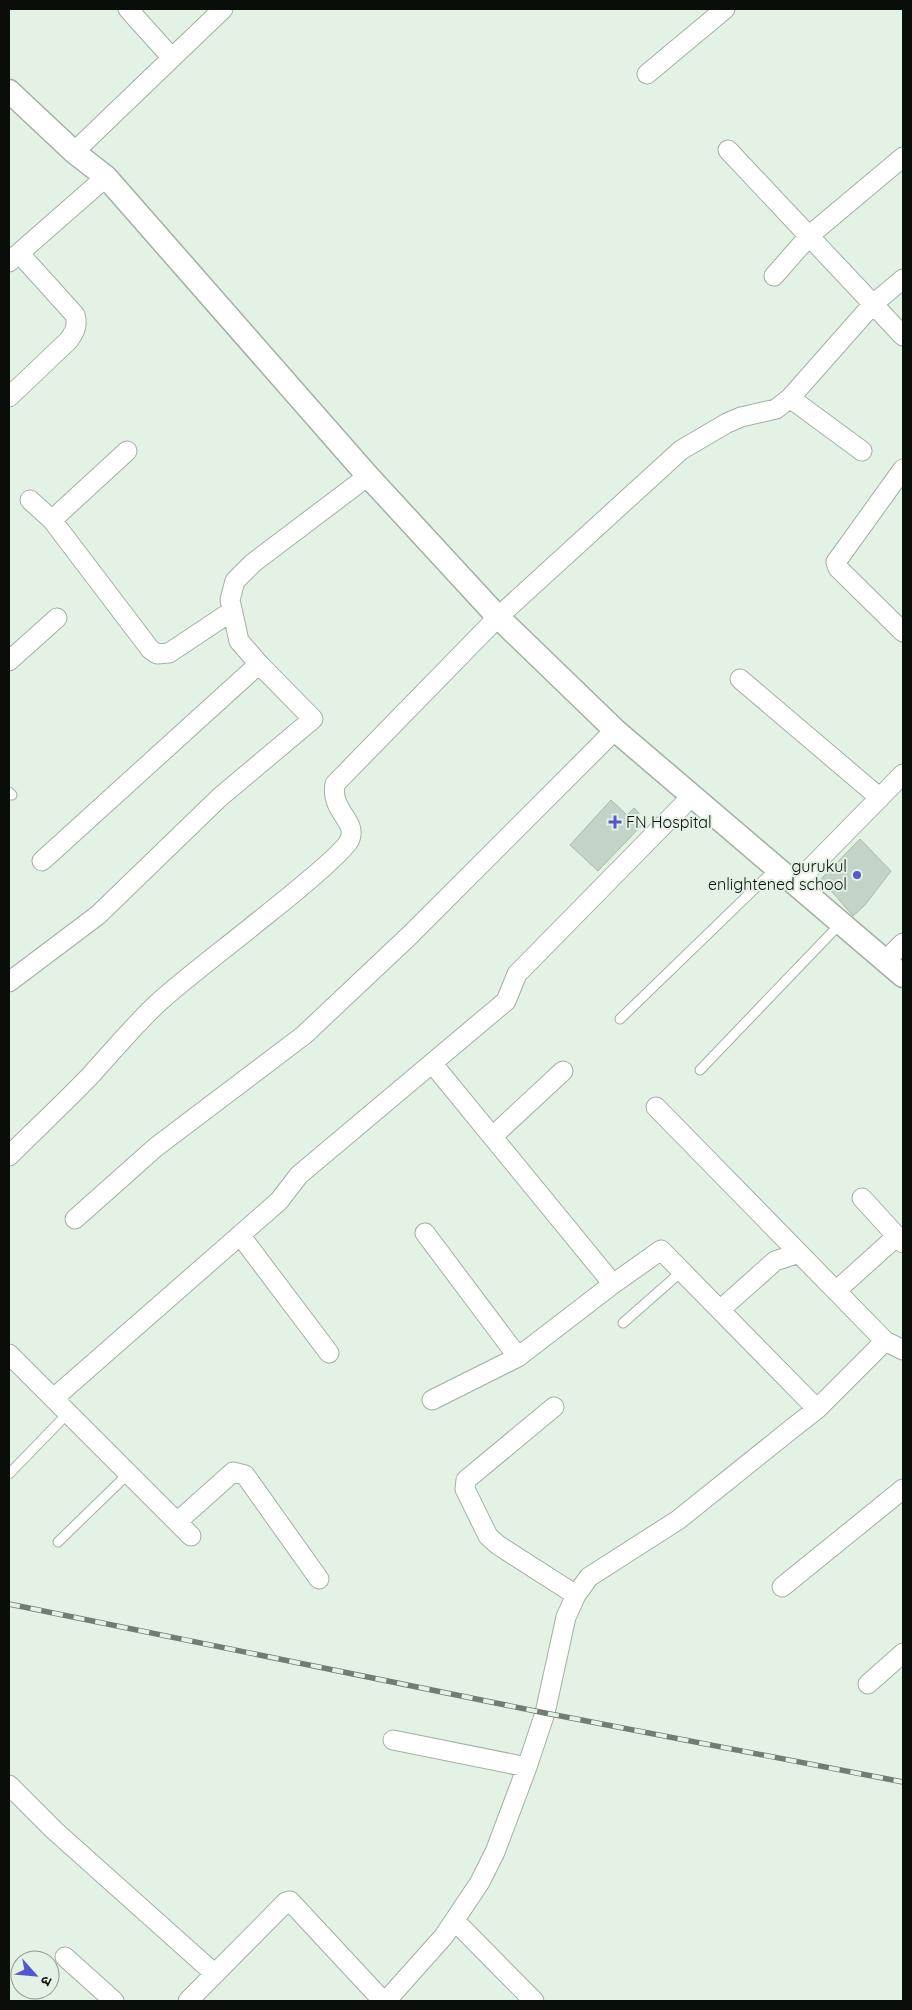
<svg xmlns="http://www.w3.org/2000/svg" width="912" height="2010" font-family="Quicksand,'Noto Sans Devanagari',sans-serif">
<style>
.building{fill:#c4d3c7;stroke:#abbaae}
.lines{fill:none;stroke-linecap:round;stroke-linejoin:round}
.service-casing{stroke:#a1b0a4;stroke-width:11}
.minor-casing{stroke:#a1b0a4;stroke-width:21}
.tertiary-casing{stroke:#a1b0a4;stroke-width:25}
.service{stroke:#fff;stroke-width:9}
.minor{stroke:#fff;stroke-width:19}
.tertiary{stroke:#fff;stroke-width:22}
.rail-casing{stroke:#727c74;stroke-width:5.5}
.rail{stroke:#e3f2e5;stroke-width:4;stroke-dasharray:11;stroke-linecap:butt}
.poi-dot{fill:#5457ce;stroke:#e3f2e5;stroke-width:2}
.labels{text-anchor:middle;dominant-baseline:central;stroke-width:4;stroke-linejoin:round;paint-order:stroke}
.poi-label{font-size:16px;fill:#090e0a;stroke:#e3f2e5;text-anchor:start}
</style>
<rect width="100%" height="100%" fill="#e3f2e5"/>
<path class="building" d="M 611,800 L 627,815 L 634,808 L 639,813 L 634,819 L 641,826 L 598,871 L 570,845 Z
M 860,839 L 891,871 L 865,905 L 853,916 L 821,879 Z"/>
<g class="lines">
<g class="service-casing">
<path id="service" d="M 9,792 L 12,795
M 620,1019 L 776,868
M 700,1070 L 840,924
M 623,1323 L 682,1271
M 9,1474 L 69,1412
M 58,1542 L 129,1473"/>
</g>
<g class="minor-casing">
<path id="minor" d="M 128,9 L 172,58
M 647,74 L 725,9
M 728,150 L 903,336
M 74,152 L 223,9
M 9,262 L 106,177
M 774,276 L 810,235 L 903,157
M 9,397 L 69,340 C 75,331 78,326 75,315 L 19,253
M 790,398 L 862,451
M 903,469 L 836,562 L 838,568 L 903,632
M 30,500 L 52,520 L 150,649 L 157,654 L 169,653 L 232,611
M 52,520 L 127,451
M 9,661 L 57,618
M 740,679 L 880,798
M 42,861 L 259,664 L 239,641 L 230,600 L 235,581 L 253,563 L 368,476
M 795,884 L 903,774
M 886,960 L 903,943
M 9,982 L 98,915 L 220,797 L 313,719 L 259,664
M 432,1063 L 613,1284 L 518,1357 L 432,1400
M 656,1107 L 885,1341
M 493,1136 L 563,1071
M 9,1156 C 36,1129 64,1103 90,1076 C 113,1051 135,1024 160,1001 C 192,973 227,947 260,920 C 275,908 345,853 350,839 C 357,820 330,811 335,784 L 498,617 L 681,450 L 727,423 L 741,417 L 776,409 L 790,398 L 873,304 L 903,279
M 862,1198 L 903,1243
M 75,1219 L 156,1147 L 304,1035 L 408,937 L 615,730
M 425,1233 L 518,1357
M 240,1235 L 329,1353
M 613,1284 L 661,1250 L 817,1409
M 836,1291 L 897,1236
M 720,1310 L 775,1261 L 799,1253
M 9,1354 L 191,1536
M 54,1398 L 279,1201 L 299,1175 L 506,1001 L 517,974 L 692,796
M 554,1407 L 466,1480 L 465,1489 L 488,1536 L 498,1545 L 576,1595
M 177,1522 L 233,1472 L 245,1475 L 319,1579
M 782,1587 L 903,1489
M 868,1684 L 903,1653
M 393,1740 L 527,1767
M 9,1785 L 55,1831 L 215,1974
M 455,1921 L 534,2001
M 65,1957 L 114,2001
M 188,2001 L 286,1902 L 290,1901 L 383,2001
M 386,2001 L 444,1936 L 480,1882 L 495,1852 L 527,1767 L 545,1713 L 566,1617 L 576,1595 L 589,1577 L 678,1520 L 794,1427 L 817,1409 L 885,1341 L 903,1350"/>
</g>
<g class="tertiary-casing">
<path id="tertiary" d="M 9,91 L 74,152 L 106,177 L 368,476 L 498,617 L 615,730 L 903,976"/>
</g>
<use href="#service" class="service"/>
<use href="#minor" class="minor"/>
<use href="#tertiary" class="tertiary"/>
<g class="rail-casing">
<path id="rail" d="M 9,1604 L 545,1713 L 903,1782"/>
</g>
<use href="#rail" class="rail"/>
</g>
<g class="poi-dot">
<path d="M612.5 814.5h5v5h5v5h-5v5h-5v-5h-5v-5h5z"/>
<circle cx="857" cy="875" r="5"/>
</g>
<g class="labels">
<g class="poi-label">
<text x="626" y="822">FN Hospital</text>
<text x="847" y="866" text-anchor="end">gurukul<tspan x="847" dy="18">enlightened school</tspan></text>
</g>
</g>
<rect width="912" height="2010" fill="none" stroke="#090e0a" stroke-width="20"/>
<g transform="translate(35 1975) rotate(117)"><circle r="24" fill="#e3f2e5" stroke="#8c978d"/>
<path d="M0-4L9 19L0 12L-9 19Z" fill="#5457ce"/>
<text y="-8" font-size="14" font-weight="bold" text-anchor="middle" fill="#090e0a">उ</text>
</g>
</svg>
